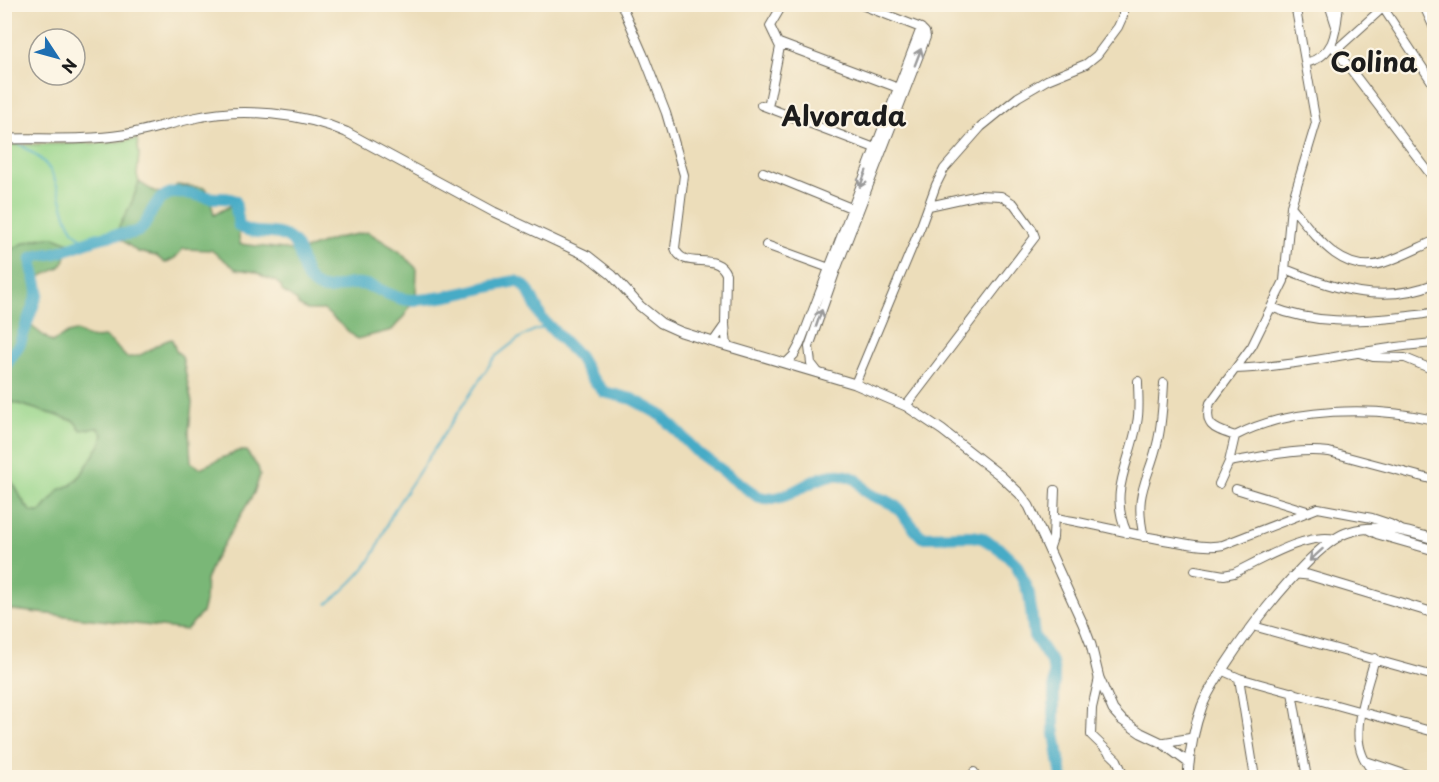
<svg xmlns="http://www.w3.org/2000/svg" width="1439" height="782" font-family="'Playpen Sans',sans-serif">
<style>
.green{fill:#99d68b;stroke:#5a7954;stroke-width:1.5}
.forest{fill:#7ab777;stroke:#4b6a4a;stroke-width:1.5}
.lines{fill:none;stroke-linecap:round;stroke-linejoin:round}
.stream{stroke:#46abc6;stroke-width:2}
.river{stroke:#46abc6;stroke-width:12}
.minor-casing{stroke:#656053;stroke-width:10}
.major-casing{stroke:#656053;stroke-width:11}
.minor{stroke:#fff;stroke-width:8}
.major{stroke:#fff;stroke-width:9}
.oneway{stroke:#999}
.labels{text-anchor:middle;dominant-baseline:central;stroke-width:4.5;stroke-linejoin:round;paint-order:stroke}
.district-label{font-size:27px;font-weight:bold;fill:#1c1c1c;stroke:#fcf5e5}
</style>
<rect width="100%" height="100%" fill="#fcf5e5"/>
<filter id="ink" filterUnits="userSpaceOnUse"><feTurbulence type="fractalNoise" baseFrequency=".0167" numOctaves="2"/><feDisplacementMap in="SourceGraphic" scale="12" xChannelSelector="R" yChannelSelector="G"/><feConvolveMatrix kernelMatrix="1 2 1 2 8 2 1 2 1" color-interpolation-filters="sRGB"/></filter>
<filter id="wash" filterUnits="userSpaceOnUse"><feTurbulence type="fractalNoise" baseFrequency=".008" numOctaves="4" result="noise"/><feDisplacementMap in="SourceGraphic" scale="24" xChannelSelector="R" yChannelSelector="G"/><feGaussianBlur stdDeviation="1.35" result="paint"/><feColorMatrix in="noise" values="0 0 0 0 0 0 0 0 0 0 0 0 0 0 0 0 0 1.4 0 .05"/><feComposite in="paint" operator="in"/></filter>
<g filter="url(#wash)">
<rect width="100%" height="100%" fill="#ecddba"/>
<path class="green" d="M 137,139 L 139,154 L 137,175 L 139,182 L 132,202 L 115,235 C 102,238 87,244 74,243 C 67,243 62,240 56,238 C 44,234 17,244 8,253 L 4,242 L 4,145 L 108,143 Z
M 9,401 L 98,427 L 103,434 L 102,443 L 81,475 L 71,485 L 59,490 L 41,512 L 32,513 C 27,507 5,475 5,469 C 1,449 5,427 5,407 Z"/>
<path class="forest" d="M 139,182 C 153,191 163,200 177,185 C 210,190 206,179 214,215 L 235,203 L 240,244 L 301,251 L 336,238 L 368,232 L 399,251 L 417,269 L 416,295 L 405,315 L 392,330 L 357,339 L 324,310 L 307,310 L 298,305 L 297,301 L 282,291 L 281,286 L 275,281 L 264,277 L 256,272 L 236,269 L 211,250 L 183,249 L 175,258 L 165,263 L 156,256 L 138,252 L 115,235 L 132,202 Z
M 54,237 L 67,242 C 68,276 51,266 33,282 L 34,304 L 28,315 L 30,325 L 52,342 L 68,333 L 76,331 C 86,337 92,339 104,337 L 113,343 L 126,357 C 144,359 155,342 172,339 L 176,351 L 182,356 L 192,403 L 189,431 L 191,462 L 200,468 L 238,451 L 246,451 L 258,467 L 260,475 L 254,493 L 214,560 L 206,580 L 205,602 L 202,613 L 186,630 L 5,609 L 5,471 L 16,488 L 25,505 L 32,512 L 41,512 L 59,490 L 71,485 L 81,475 L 101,443 L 103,434 L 98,428 L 81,430 L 74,421 L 9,401 L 5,407 L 4,271 L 7,267 L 8,253 C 21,241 38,239 54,237 Z"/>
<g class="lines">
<path class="stream" d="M 4,131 L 7,133
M 18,143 C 29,151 43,158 50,170 C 65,194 60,228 88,243
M 327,604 C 340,594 364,572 372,557 C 381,542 386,525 394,510 L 494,358 C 511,344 528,329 550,326"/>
<path class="river" d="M 4,368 L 20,343 L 38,292 C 38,280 30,269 32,258 C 41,254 50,255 59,252 C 75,247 91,239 108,236 C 117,234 127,235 136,232 C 142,230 145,225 148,219 C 162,185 178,191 208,197 C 218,200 226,195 235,201 L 239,226 C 254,237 277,228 291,240 C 304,250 299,272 313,284 C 326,295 337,285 352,284 C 373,281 392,301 413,300 C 448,299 482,287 516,281 L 522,284 L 528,290 L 542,319 L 579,357 L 590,376 L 604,392 L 632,399 L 661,415 L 698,453 L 757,496 C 791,510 816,462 853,478 C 859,480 861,486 865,491 C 873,498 886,499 894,505 C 905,514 911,527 922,537 L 972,536 L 982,538 L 1000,549 L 1016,564 L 1029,594 L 1034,636 L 1052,663 L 1054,673 L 1054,727 L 1062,778"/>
</g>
</g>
<g filter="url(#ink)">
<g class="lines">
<g class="minor-casing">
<path id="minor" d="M 621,4 L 643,54 L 666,113 L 684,175 L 675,248 C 683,272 717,250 726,274 L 725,325 L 727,346
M 859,4 L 921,28
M 1329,4 L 1336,26
M 1423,4 L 1434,28
M 1384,9 L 1434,85
M 779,43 L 901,89
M 1332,45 L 1434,179
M 1336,50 L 1387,4
M 1306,63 C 1336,55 1336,31 1339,4
M 761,105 L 880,150
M 768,107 L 780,47 L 770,26 L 783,4
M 763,172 L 856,210
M 1291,206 C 1314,234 1341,276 1383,263 C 1401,257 1418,248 1434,241
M 766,245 L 832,269
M 1285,269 C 1335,289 1382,305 1434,284
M 1271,307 C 1313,324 1357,322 1402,317 C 1413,315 1424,315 1434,312
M 713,342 L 725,325
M 1359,353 L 1373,357 L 1405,358 L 1434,370
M 786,363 L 794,355 L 800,344 L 921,28 L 925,32 L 926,37 L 836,270 L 809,347 L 811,363 L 818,372
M 1235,369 C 1302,366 1367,348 1434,343
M 855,384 L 921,226 L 936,185 L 944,169 L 981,127 L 1018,97 L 1047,80 L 1086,64 L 1097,55 L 1118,27 L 1123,16 L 1123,4
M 906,406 L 1035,237 L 1032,229 L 1014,204 L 1001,196 L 979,195 L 929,206
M 1235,436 C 1215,429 1203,427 1210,403 L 1252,346 L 1284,281 L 1291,206 L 1316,123 L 1295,4
M 1235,436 C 1289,407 1376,406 1434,420
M 1229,462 C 1262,457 1296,448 1329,452 L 1434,480
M 1219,484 L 1229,462 L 1235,436
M 1236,489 L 1307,511
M 1055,518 C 1096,524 1136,536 1177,542 C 1193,545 1208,548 1223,545 L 1318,508 L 1372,518 L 1390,524 L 1400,529
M 1127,533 C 1108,491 1130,464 1137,423 C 1140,410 1138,394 1138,381
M 1144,537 C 1133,491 1149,481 1158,440 C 1162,422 1163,402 1164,383
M 1049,550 L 1053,538 L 1055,490
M 1195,570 L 1224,575 L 1234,573 C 1261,560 1307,532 1335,539
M 1253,626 L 1434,676
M 1375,658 C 1368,685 1351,727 1362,754 C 1365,763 1372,770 1377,778
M 1221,670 L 1239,678 L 1434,732
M 1099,678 L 1092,708 L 1091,735 L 1117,760 L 1125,778
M 1239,678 L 1255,778
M 1292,692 L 1307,778
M 1366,761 L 1416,778
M 974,772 L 976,778"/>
</g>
<g class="major-casing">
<path id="major" d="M 4,139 C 44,138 84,141 123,135 C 147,131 171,123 194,118 C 241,107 303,113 346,132 L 494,212 L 588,256 L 612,275 L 640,306 L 661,323 L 681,332 L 713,342 L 855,384 L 906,406 L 942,430 L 1001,476 L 1020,494 L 1029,506 L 1083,624 L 1091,645 L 1099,678 L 1113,710 L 1122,720 L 1141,733 L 1162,743 L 1189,763
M 1368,529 L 1378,534 L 1434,550
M 1297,574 L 1308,575 L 1434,613
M 1162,743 L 1193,738
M 1188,778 C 1189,754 1194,728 1202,706 C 1219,665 1308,544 1349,532 C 1379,523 1406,531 1434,539"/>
</g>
<use href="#minor" class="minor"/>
<use href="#major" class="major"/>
</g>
<defs><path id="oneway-shaft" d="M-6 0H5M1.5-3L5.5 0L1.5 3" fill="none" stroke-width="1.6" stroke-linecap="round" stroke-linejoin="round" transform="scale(1.5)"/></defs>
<g class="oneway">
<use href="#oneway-shaft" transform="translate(918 57) rotate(-69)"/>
<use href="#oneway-shaft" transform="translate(863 179) rotate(112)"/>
<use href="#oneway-shaft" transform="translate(819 318) rotate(-71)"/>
<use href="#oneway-shaft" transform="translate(1316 555) rotate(138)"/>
</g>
</g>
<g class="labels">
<g class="district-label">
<text x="1374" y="60">Colina</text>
<text x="844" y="114">Alvorada</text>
</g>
</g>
<rect width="1439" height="782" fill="none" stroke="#fcf5e5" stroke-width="24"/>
<g transform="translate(57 57) rotate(126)"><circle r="28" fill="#fcf5e5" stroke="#a29e95" stroke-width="1.5"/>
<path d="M0-4.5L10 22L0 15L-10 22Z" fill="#1f6fb2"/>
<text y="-9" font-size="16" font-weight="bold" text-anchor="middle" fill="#1c1c1c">N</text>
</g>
</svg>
